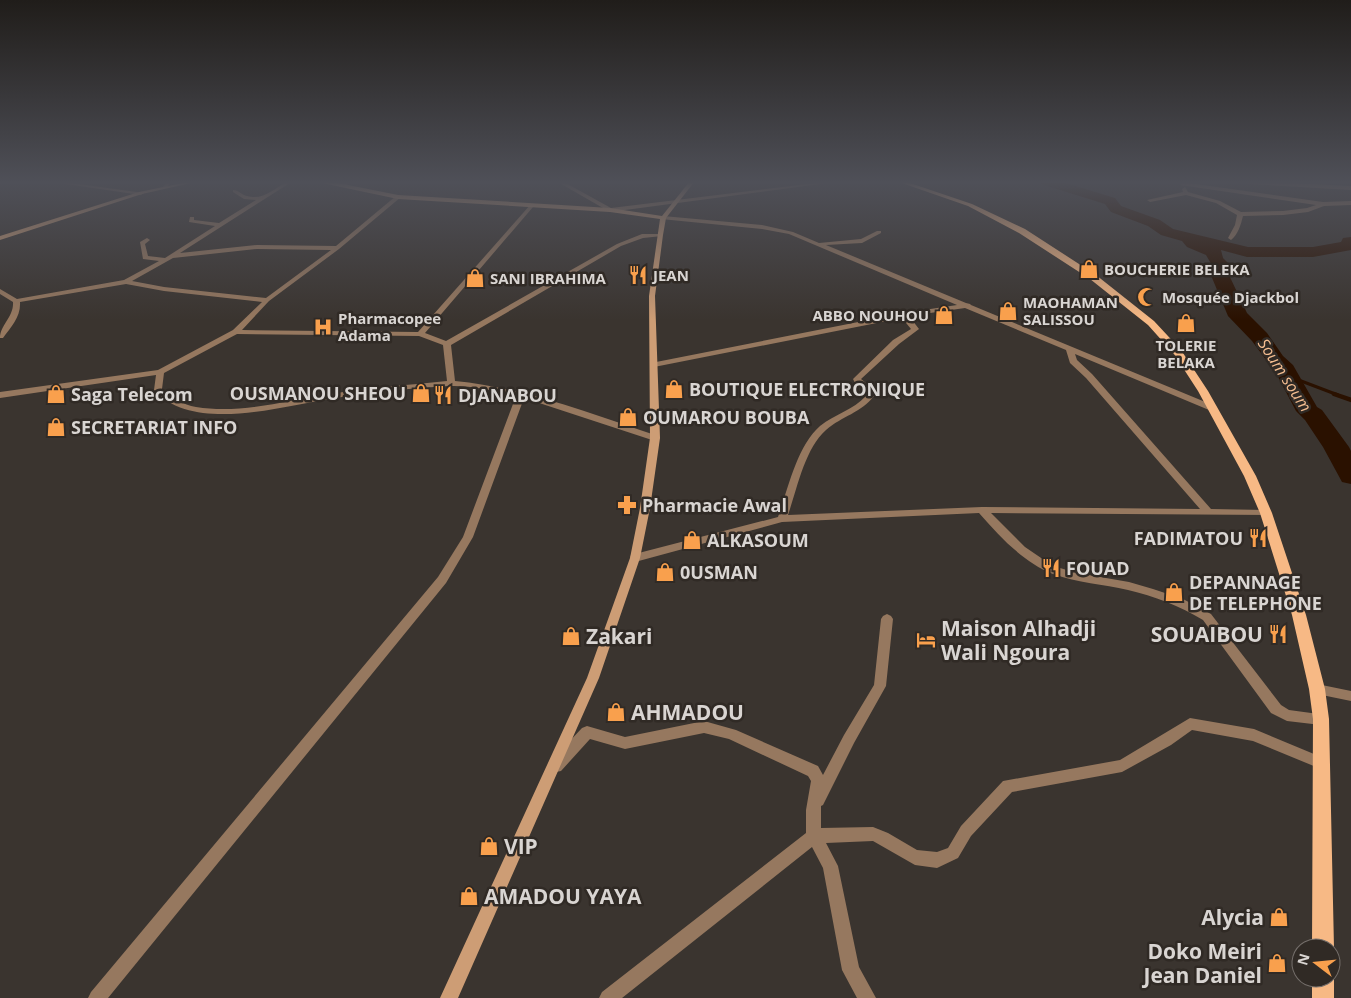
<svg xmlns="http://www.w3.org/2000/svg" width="1351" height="998" font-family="'Open Sans',sans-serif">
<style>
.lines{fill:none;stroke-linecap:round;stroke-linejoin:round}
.stream-far1{stroke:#2a1100;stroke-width:3}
.stream{stroke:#2a1100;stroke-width:4.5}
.river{fill:#2a1100;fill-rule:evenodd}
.street{fill:#96785f;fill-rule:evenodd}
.secondary{fill:#cd9d75;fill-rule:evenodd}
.primary{fill:#f7b985;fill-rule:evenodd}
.labels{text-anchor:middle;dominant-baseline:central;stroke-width:5;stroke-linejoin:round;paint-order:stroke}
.far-poi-label{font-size:15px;font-weight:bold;fill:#d9d5d2;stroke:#302a25;text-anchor:start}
.far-water-label{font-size:16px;font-style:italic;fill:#f4bd90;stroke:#302a25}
.poi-label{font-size:18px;font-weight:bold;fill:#d9d5d2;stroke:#302a25;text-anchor:start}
.near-poi-label{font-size:21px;font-weight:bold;fill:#d9d5d2;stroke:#302a25;text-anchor:start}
</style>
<rect width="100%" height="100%" fill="#3a342f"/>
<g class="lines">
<path class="stream-far1" d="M 1288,376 L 1338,395"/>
<path class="stream" d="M 1334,394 L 1351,400"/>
<path class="river" d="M 1039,181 L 1059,181 L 1115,198 L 1121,206 L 1160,220 L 1173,229 L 1248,247 L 1313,247 L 1341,242 L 1343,238 L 1351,237 L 1351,250 L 1313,257 L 1247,257 L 1221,250 L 1223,258 L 1231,266 L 1228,273 L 1247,313 L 1267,333 L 1283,356 L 1293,365 L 1317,407 L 1322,410 L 1349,447 L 1351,451 L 1351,484 L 1342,482 L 1323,447 L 1305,420 L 1296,411 L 1276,373 L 1252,341 L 1228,316 L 1210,273 L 1213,267 L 1206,255 L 1187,247 L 1182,241 L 1161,235 L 1148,226 L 1111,212 L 1105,204 L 1041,184 Z"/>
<path class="street" d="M 0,181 L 20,181 L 0,184 Z
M 45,181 L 57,181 L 144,193 L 141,195 Z
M 167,181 L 173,181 L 167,187 L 163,187 Z
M 287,181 L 293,181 L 180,253 L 257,245 L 336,246 L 396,196 L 401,197 L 339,249 L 269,301 L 242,330 L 418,332 L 531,204 L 533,205 L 533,207 L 425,333 L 446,341 L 617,244 L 642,234 L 662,234 L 662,236 L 643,238 L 621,246 L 451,345 L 455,381 C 526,388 591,414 658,436 L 660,438 L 655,441 L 652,440 L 524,398 L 473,537 L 446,583 L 108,998 L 88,998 L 91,992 L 438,577 L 463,537 L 516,396 C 495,391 471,385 449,386 C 409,388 368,393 329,399 C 279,407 193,433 154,390 L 156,375 L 0,398 L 0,392 L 158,370 L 233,330 L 262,302 L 164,291 L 126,284 L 20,302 C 21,317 11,327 3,338 L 0,338 C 0,325 14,317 13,302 L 0,294 L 0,289 L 17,299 L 124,280 L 159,261 L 143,259 L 140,242 L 147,238 L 150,240 L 145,244 L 148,256 L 165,258 L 215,226 L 189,222 L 190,217 L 194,217 L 194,220 L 219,223 L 256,200 L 244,199 L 233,192 L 233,190 C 239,190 242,195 247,196 C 262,201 276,188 287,181 ZM 257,249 L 331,250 L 266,298 L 164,287 L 132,281 L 173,258 ZM 237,334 L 419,336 L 443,345 L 447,381 C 407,385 368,388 329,394 C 285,401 241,414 196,407 C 183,405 172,397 162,389 L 164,373 Z
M 348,181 L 355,181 L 344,186 L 341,184 Z
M 556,181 L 562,181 L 611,208 L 831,181 L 843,181 L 610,212 Z
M 1231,181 L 1254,181 L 1351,186 L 1351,190 L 1234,183 Z
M 1182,182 L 1323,202 L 1351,201 L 1351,205 L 1324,206 L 1308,212 L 1283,215 L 1243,216 C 1241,224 1238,235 1231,240 L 1228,238 L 1235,225 L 1237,215 L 1216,203 L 1186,195 L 1150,202 L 1147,200 L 1183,192 L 1182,189 L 1185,187 L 1188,192 L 1220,201 L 1241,212 L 1283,211 L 1307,208 L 1316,205 L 1180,185 Z
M 663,216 L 762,225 L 793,232 L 819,243 L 861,239 L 877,231 L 881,231 L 881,233 L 862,243 L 826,245 L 966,303 L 970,304 L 971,305 L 1215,406 L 1216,408 L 1215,410 L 1209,410 L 1075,354 L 1077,360 L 1092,374 L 1211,509 L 1266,510 L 1271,513 L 1270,515 L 991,513 L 1025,547 L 1047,562 L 1060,568 L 1077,573 L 1129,582 L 1153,589 L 1183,599 L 1211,614 L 1281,705 L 1289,710 L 1326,715 L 1328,719 L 1326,723 L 1321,725 L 1287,721 L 1271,713 L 1203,620 C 1180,606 1154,596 1128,590 C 1103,584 1078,583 1053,574 C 1023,562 1000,537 979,513 L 782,522 L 635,562 L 631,561 L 630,558 L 631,555 L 778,517 C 788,489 797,446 820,426 C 835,414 853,410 866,396 L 865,390 L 856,385 L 853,379 L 893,340 L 911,329 L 902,318 L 654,367 L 650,365 L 651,363 L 904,313 L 957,305 L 789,234 L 762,229 L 661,219 L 660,218 ZM 965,308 L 1066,350 L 1070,363 L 1086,378 L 1200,509 L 982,507 L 788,515 C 797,489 805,448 826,430 C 842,416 861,413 874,396 L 873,389 L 861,379 L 899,344 L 919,329 L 909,316 Z
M 887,614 L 891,616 L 893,619 L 886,686 L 854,743 L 823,805 L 821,806 L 821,828 L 873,827 L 888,833 L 917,850 L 937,852 L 948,848 L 961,826 L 1003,781 L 1120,760 L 1190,718 L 1254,729 L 1326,759 L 1328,763 L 1326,767 L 1321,769 L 1253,741 L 1192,730 L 1171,745 L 1122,772 L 1012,792 L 971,836 L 958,858 L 937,868 L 915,865 L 873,841 L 826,843 L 838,866 L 859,967 L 876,998 L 857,998 L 842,970 L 823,868 L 812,847 L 622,998 L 599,998 L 602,992 L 806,833 L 806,810 L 811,781 L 808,776 L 729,739 L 704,733 L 625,749 L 590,739 L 561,771 L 556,772 L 551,771 L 549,766 L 551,761 L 582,728 L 587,726 L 625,737 L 704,721 L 736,730 L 818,766 L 823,775 L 844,735 L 874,685 L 881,619 L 883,616 Z
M 1317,684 L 1351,691 L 1351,701 L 1312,693 L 1311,689 L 1312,685 Z"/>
<path class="secondary" d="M 192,181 L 200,181 L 142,194 L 0,240 L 0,236 L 139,192 Z
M 320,181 L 328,181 L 398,195 L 610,208 L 662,216 L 690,181 L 695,181 L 666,218 L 663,235 L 655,296 L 660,438 L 650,508 L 640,558 L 599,678 L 458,998 L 440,998 L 587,678 L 630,558 L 640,508 L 650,438 L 649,296 L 660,219 L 610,212 L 398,199 L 322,183 Z"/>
<path class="primary" d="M 896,181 L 904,181 L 972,204 L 1025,229 L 1096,275 L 1154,321 L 1181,350 L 1208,391 L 1256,476 L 1272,513 L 1306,615 L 1325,689 L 1329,719 L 1334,948 L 1331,954 L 1331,948 L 1312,948 L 1313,719 L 1309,689 L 1292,615 L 1260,513 L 1244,476 L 1198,391 L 1174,354 L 1148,325 L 1090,279 L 1019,233 L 968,206 Z
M 1331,971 L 1334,978 L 1334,998 L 1312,998 L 1312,978 L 1331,978 Z"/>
</g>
<linearGradient id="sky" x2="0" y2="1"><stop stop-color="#201d1a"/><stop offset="0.57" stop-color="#4f5058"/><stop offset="1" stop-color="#4f5058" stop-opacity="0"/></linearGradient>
<rect width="1351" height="320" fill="url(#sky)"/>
<defs>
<g id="shop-bare" transform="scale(1.5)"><path d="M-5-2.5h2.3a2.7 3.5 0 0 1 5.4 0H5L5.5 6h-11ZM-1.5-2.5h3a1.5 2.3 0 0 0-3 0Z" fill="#f9a04d" stroke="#302a25" stroke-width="2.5" paint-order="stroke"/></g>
<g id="restaurant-bare" transform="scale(1.5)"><path d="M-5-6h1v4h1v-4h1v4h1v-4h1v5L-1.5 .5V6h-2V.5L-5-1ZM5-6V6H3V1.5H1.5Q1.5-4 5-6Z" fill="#f9a04d" stroke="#302a25" stroke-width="2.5" paint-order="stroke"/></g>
<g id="mosque-bare" transform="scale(1.5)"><path d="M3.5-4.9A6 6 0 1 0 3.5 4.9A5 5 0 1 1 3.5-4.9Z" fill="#f9a04d" stroke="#302a25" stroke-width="2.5" paint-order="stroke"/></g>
<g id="hospital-bare" transform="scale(1.5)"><path d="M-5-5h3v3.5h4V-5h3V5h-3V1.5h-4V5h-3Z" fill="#f9a04d" stroke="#302a25" stroke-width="2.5" paint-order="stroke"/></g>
<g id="pharmacy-bare" transform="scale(1.5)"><path d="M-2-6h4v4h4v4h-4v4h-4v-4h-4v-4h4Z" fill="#f9a04d" stroke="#302a25" stroke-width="2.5" paint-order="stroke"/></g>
<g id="hotel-bare" transform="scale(1.5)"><path d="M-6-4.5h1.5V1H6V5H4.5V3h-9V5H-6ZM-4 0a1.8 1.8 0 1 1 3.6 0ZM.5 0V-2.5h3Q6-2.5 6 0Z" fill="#f9a04d" stroke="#302a25" stroke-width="2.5" paint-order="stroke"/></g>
</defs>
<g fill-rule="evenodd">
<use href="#shop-bare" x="1089" y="269"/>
<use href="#restaurant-bare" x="638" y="275"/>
<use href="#shop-bare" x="475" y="278"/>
<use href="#mosque-bare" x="1147" y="297"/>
<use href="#shop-bare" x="1008" y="311"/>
<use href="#shop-bare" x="944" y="315"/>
<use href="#shop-bare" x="1186" y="323"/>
<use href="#hospital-bare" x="323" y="327"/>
<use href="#shop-bare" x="674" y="389"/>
<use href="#shop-bare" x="421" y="393"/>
<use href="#shop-bare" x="56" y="394"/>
<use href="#restaurant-bare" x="443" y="395"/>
<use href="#shop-bare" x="628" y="417"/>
<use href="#shop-bare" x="56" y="427"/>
<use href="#pharmacy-bare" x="627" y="505"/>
<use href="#restaurant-bare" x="1258" y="538"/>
<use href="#shop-bare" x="692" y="540"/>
<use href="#restaurant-bare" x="1051" y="568"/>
<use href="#shop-bare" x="665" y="572"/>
<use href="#shop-bare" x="1174" y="592"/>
<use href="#restaurant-bare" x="1278" y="634"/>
<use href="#shop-bare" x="571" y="636"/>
<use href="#hotel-bare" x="926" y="640"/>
<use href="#shop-bare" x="616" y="712"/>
<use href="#shop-bare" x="489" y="846"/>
<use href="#shop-bare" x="469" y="896"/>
<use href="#shop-bare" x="1279" y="917"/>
<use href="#shop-bare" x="1277" y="963"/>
</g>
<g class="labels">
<g class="far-poi-label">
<text x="1104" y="269">BOUCHERIE BELEKA</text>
<text x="653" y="275">JEAN</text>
<text x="490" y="278">SANI IBRAHIMA</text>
<text x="1162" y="297">Mosquée Djackbol</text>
<text x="1023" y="302">MAOHAMAN<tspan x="1023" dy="17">SALISSOU</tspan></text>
<text x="929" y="315" text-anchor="end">ABBO NOUHOU</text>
<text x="338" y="318">Pharmacopee<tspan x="338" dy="17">Adama</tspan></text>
<text x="1186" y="345" text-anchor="middle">TOLERIE<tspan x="1186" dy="17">BELAKA</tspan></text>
</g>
<g class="far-water-label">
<text transform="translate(1285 375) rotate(57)">Soum soum</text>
</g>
<g class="poi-label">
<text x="689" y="389">BOUTIQUE ELECTRONIQUE</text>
<text x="406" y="393" text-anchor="end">OUSMANOU SHEOU</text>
<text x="71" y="394">Saga Telecom</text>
<text x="458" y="395">DJANABOU</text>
<text x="643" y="417">OUMAROU BOUBA</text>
<text x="71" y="427">SECRETARIAT INFO</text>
<text x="642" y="505">Pharmacie Awal</text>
<text x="1243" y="538" text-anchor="end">FADIMATOU</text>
<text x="707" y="540">ALKASOUM</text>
<text x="1066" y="568">FOUAD</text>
<text x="680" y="572">0USMAN</text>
<text x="1189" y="582">DEPANNAGE<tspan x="1189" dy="21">DE TELEPHONE</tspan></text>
</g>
<g class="near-poi-label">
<text x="941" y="628">Maison Alhadji<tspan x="941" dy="24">Wali Ngoura</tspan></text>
<text x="1263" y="634" text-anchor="end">SOUAIBOU</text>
<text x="586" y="636">Zakari</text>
<text x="631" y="712">AHMADOU</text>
<text x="504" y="846">VIP</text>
<text x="484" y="896">AMADOU YAYA</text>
<text x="1264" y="917" text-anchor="end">Alycia</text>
<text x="1262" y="951" text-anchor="end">Doko Meiri<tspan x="1262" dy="24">Jean Daniel</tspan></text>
</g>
</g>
<g transform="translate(1316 963) rotate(286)"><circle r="24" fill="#302a25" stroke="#746e6a"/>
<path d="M0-4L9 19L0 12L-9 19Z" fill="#f9a04d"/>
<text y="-8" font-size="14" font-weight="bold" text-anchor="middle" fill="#d9d5d2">N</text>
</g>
</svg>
